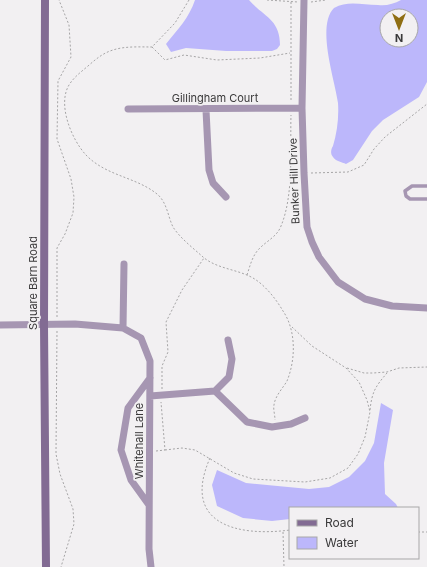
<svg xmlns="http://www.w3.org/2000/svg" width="427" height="567" font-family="Inter,sans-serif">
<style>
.water{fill:#bcb7fb;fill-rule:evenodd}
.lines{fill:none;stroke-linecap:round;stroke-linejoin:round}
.path{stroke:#a6a5a6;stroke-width:1;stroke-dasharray:2 2;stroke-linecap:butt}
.lane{stroke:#a696b2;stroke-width:3.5}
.street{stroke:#a696b2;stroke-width:7}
.secondary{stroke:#826b93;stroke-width:8}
.labels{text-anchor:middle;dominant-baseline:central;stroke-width:3.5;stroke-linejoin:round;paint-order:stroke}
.street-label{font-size:11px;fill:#3a393a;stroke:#f2f0f2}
</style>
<rect width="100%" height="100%" fill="#f2f0f2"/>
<path class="water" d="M 195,0 L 249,0 C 264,17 280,19 280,45 L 277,49 L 272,51 L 226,51 L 186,48 L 171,52 L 166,44 C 178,29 189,18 195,0 Z
M 401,0 L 427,0 L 427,82 L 419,97 L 383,120 L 372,131 L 353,160 L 346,164 C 342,162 335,161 333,157 C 330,154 331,149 333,146 C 337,132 339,118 338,103 C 335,80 316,26 334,8 C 348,0 362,5 378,5 C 386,6 394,4 401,0 ZM 387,16 L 411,16 L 411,40 L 387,40 Z
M 381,403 L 393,410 L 384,463 L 385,494 L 396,504 L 398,508 L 290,508 L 290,519 L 272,521 L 243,518 L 217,506 L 212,485 L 217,470 L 246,483 L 309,489 L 329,487 L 349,477 L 365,461 L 374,443 Z"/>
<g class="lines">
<path class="path" d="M 189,0 L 175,23 L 152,47 C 140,47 125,46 113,50 C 103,53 96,59 88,66 C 81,72 74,77 69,85 C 57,105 72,140 86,155 C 106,176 136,177 157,194 C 167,202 168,217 173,227 C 180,238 193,248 203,257 C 217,269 237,269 253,278 C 265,285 276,299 283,311 C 296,330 296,359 287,381 C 283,388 275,396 274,405 C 273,409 275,415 275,420
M 267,0 L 298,2
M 311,2 L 326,0
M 152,47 L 165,60 L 184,55 L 217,60 L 260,58 L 290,53
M 291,100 L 291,2
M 291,171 L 298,172
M 311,173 L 348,172 L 364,165 L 374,149 L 385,137 L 427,104
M 247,275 C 250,266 252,257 258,250 C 266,241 277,237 281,226 C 294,195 290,148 291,115
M 57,317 L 57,248 L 65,234 L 73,213 L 74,197 L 71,179 L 57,139 L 58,81 L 71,57 L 69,25 L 59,0
M 57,331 L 56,454 L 60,474 L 73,509 L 74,524 L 61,567
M 347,368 L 364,373 L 373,373 L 387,372 L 399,368 L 427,367
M 162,389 L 162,366 L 168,352 L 166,322 L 182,290 L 204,258
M 370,410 C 372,392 375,387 387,373
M 165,450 L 182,448 L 195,450 L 234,473 L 253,479 L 305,482 L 330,478 L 348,468 L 358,454 L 365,437 L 370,412 L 367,400 L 359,382 L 346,368 L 312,346 L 292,327
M 156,451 L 165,450 L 161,402
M 210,458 C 181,524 237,537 290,530
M 283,532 L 284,567
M 418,532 L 427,532"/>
<path class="lane" d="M 427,186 L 412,186 L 405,191 L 406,196 L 410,199 L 427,199"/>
<path class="street" d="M 304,0 L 302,108 L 304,173 L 307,227 L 312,242 L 319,257 L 338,282 L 365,299 L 392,306 L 427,308
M 128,109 L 302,108
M 206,110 L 209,170 L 213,183 L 226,197
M 0,325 L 75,324 L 123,328 L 141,338 L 150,361 L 149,549 L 151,567
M 123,328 L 124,264
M 215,391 L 247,422 L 272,427 L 291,424 L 305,418
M 150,396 L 215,391 L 229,377 L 232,359 L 228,340
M 149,505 L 131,480 L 121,450 L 128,408 L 150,378"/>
<path class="secondary" d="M 45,0 L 44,325 L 46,567"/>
</g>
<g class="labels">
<g class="street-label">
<text x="215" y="98">Gillingham Court</text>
<text transform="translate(294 181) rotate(-92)">Bunker Hill Drive</text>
<text transform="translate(33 283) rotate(-90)">Square Barn Road</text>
<text transform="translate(139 441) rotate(-90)">Whitehall Lane</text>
</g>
</g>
<rect x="289" y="507" width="130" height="52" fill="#f2f0f2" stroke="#a8a7a8"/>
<rect x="297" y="520" width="20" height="6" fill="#826b93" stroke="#a8a7a8"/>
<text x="325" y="527" font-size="12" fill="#3a393a">Road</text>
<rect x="297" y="537" width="20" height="12" fill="#bcb7fb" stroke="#a8a7a8"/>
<text x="325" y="547" font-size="12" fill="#3a393a">Water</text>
<g transform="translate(399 28) rotate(180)"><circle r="19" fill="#f2f0f2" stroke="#a8a7a8"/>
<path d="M0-3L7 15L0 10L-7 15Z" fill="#8f6e13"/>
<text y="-6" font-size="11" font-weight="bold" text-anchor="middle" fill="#3a393a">N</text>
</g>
</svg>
